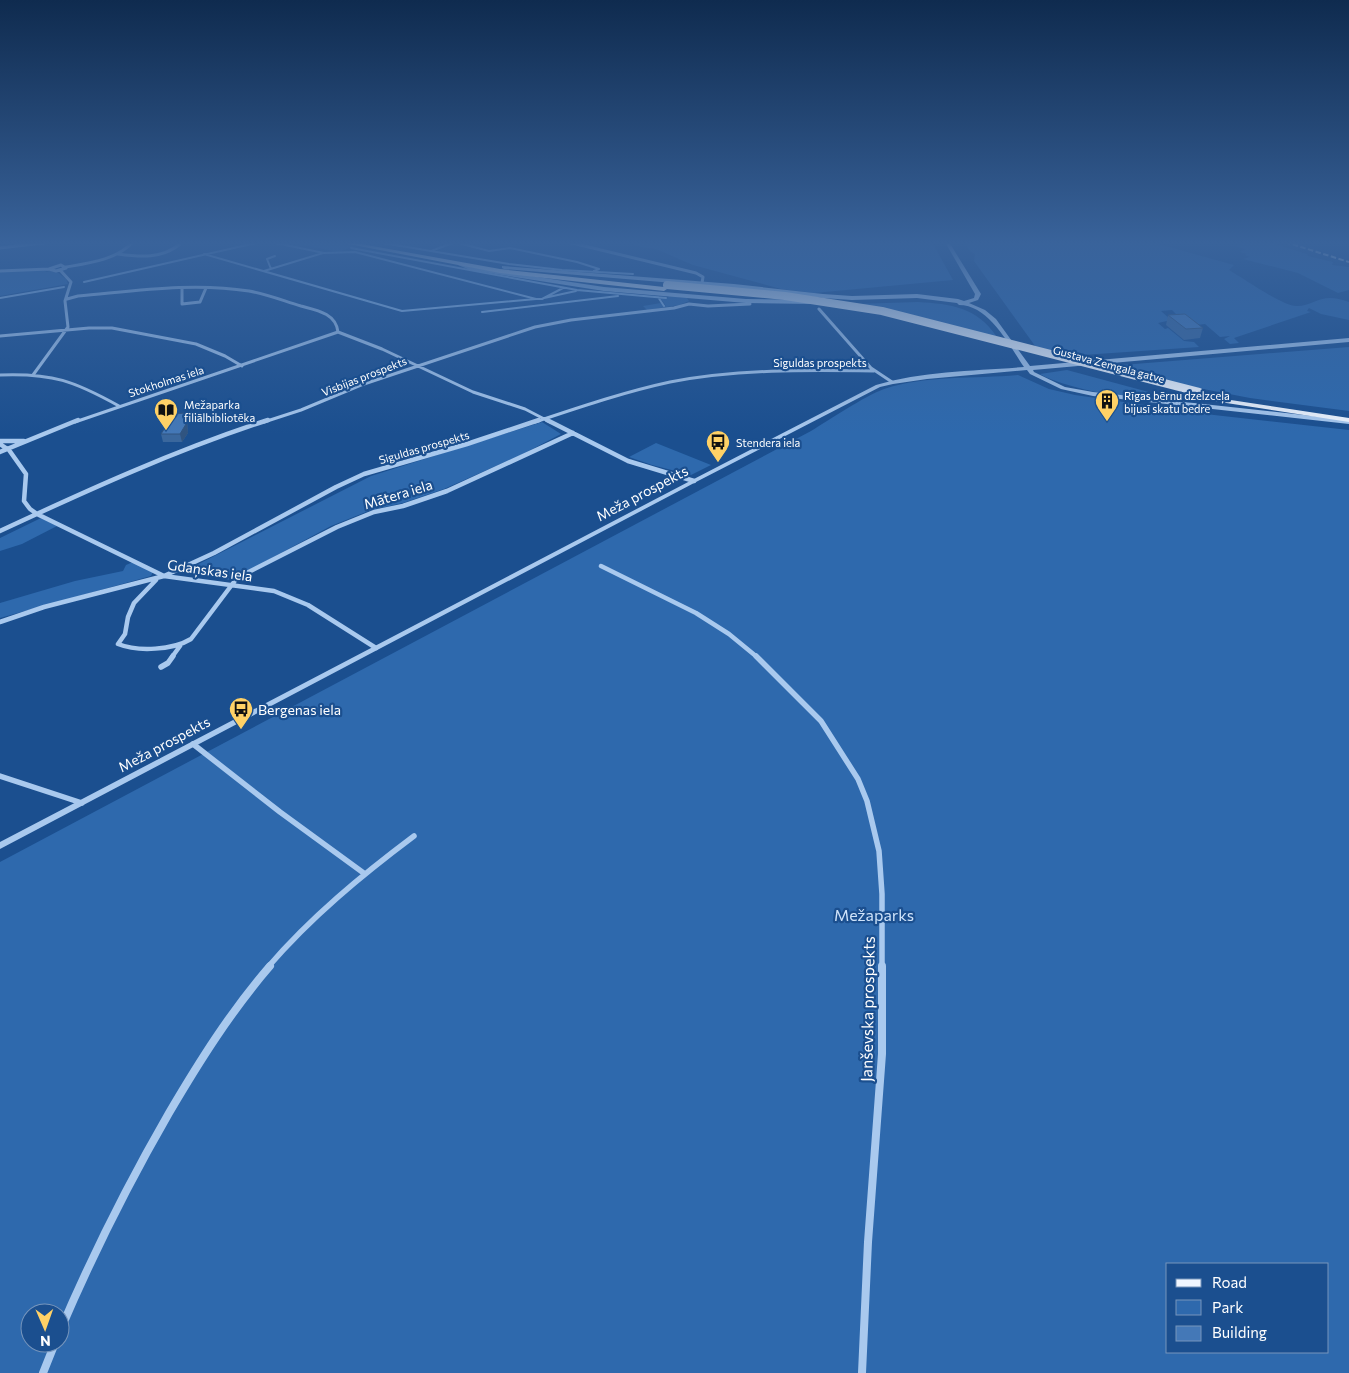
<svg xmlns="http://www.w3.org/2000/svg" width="1349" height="1373" font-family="Commissioner,sans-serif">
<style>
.green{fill:#2e69ad;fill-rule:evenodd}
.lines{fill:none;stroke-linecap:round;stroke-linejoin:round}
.stream{stroke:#9cc4f0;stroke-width:2}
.minor-far3{stroke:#a9c9ee;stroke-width:3}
.minor-far2{stroke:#a9c9ee;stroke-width:4.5}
.minor-far1{stroke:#a9c9ee;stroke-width:5.5}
.minor{stroke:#a9c9ee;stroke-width:8}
.tertiary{fill:#a9c9ee;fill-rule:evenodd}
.primary{fill:#f0f6ff;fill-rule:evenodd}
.rail{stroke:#fff;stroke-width:2;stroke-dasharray:5.5 2.5;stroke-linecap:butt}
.primary-bridge{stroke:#f0f6ff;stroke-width:8}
.wall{fill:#3a679d}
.shaded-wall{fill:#305480}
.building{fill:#4478b7;stroke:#305480}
.labels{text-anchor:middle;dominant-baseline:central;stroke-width:4.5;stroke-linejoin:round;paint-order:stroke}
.far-street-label{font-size:11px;fill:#fff;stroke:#1b4f8f}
.far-poi-label{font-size:11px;fill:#fff;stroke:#1b4f8f;text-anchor:start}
.street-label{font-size:14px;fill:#fff;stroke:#1b4f8f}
.poi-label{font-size:14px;fill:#fff;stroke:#1b4f8f;text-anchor:start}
.near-park-label{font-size:16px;fill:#cfe3fa;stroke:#1b4f8f}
.near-street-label{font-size:16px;fill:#fff;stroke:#1b4f8f}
</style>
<rect width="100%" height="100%" fill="#1b4f8f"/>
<path class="green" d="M 289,242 L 334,242 L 355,246 L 338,252 Z
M 629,242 L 932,242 L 953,280 L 814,293 L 781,289 L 693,265 L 656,249 L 641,247 Z
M 964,242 L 1151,242 L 1234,265 L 1229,270 C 1243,278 1284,307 1297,306 C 1315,306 1321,291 1349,302 L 1349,320 L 1321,314 L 1309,308 L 1307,311 L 1311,312 L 1234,338 L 1239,343 L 1230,344 L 1224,339 L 1230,336 L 1220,337 L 1205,324 L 1197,325 L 1179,314 L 1176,314 L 1172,310 L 1161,311 L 1171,320 L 1158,323 L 1165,329 L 1168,328 L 1184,341 L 1194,342 L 1199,347 L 1083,355 L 1038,350 L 974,261 L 975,254 L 970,251 Z
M 1239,242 L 1249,243 L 1249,242 L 1268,242 L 1307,254 L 1308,256 L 1333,262 L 1332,265 L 1349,267 L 1349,290 L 1338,293 L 1298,273 L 1243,259 L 1250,257 L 1245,255 L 1247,254 L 1240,252 L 1245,249 L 1232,245 L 1241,245 L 1238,243 Z
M 43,270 L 47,272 L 49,272 L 45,270 L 57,272 L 66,279 L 68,284 L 0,296 L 0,272 Z
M 669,296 L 687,298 L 689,301 L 679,305 L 647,310 L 643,306 L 661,303 L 666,306 L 660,298 L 667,298 Z
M 918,302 C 951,304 977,307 997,337 L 855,304 Z
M 1349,347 L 1349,411 L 1250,398 L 1198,388 L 1119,369 L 1117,367 L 1122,365 Z
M 1067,370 L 1156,394 L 1158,396 L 1156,398 C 1128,400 1064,388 1040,374 Z
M 1018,375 L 1049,389 L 1075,395 L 1214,415 L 1349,430 L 1349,1373 L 0,1373 L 0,862 L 811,431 C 831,419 863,397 884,389 C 927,375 974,379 1018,375 ZM 1168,1264 L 1328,1264 L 1328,1352 L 1168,1352 ZM 30,1313 L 60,1313 L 60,1343 L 30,1343 Z
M 542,422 L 561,434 L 521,455 L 444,489 L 403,503 L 371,510 L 331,526 L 231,580 L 181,573 L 371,476 Z
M 656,443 L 711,465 L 691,475 L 652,465 L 629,457 Z
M 41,518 L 57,526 L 22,544 L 0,551 L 0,538 Z
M 133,562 L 153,572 L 151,576 L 0,618 L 0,603 L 75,581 L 123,571 L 126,565 Z"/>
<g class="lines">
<path class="stream" d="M 271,242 L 324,253 L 355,252 L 536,299 L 542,299 L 563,288
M 377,242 L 509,264 L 562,270 L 633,274
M 351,248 L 577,290 L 666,298
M 431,251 L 455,242 L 489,251 L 510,248 L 577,262 L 599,269 L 594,271
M 204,254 L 402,311 L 536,299
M 271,269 L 267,259 L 275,256
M 264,271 L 323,253
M 84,282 L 260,242
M 658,297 L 664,306
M 0,298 L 64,287
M 544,298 L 576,291
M 482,312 L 618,296"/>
<path class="minor-far3" d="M 568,242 L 696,273 L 703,277 L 702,283
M 1347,242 L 1349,242
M 0,248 L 50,242
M 118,254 C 140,257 162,259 180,244 L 179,242
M 61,265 L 66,268 L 56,271 L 49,269 Z
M 66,267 C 90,263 116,260 133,242
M 0,271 L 49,269
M 182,288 L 182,304 L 200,302 L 206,288
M 67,299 L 78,296 C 135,291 192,282 249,291 C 267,294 284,301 301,306 C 316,310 336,313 338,332 L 382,349 L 473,392 L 525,409 L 550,422
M 819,309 L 871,368 L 892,382
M 0,336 L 89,328 L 112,328 L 196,344 L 225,356 L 242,366
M 0,375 C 53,373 74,381 119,406
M 33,375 L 68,327 L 65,301 L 71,282 L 60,270
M 75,422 L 338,332
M 264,422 L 301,410 L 361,385 L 535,327 L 571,320 L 674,308 L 689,304 L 708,306 L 750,304
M 535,422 C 580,407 624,392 670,382 C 737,369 806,370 874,371"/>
<path class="minor-far2" d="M 547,420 L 628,461 L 694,481
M 0,441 L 24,441
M 0,444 L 9,450 L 26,474 L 24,501 L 30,509 L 37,514 L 164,576 L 274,591 L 308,605 L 376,648
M 0,452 L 78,420
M 0,531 C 88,490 176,450 268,420
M 601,566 L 696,613 L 729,634 L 757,657
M 156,580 L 134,603 L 128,617 L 125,634 L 118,644 C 138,652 173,650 191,639 L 237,578 L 337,527 L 374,512 L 403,506 L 447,491 L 573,433
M 0,622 L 44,607 L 164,576 L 214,553 L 336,487 L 364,474 L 467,444 L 539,420
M 172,657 L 180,646"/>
<path class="minor-far1" d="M 756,656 L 821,721 L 858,779 L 867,801 L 879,851 L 882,894 L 882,967
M 161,667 L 168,663 L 173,656
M 193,744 L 280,812 L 365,874
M 0,776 L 82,803
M 268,967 C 311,917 362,875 414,836"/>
<path class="minor" d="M 60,1331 C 92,1256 128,1184 169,1113 C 199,1062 231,1011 270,966
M 43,1373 L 55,1343
M 862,1373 L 868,1242 L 882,1054 L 882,966"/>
<path class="tertiary" d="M 945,242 L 949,242 L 981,294 L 978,300 L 969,303 L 985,310 L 996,319 L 1030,366 L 1349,338 L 1349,342 L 1033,370 L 1034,372 L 1065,387 L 1093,392 L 1349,420 L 1349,424 L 1093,396 L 1061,389 L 1030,374 L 1027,370 L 927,379 L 893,384 L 880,387 L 696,482 L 0,849 L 0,842 L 692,480 L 876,385 C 923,371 975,371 1024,367 C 1009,345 989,305 959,305 L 957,303 L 917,298 L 852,300 L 823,298 L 734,288 L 504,269 L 502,268 L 502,266 L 734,284 L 823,294 L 852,296 L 917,294 L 958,299 L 964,301 L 974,298 L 975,294 Z
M 460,262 L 471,267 L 604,287 L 746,299 L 814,300 L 817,302 L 814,304 L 746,303 L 604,291 L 470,270 L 458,265 L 458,263 Z"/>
<path class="primary" d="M 338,242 L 350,242 L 500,269 L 664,287 L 667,289 L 664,291 L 500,273 Z
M 1191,394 L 1349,418 L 1349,422 L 1194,398 L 1190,396 Z"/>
<path class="rail" d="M 1285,242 L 1349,262"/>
<path class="primary-bridge" d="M 667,285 L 785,296 L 882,311 L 1199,392"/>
</g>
<path class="wall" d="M 1168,315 L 1203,328 L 1200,338 L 1184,340 L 1166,325 Z
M 185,413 L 187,421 L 188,433 L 182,442 L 163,442 L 161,434 Z"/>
<path class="shaded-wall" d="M 185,413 L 187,421 L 188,433 L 182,442 L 180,434 Z"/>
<path class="building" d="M 1185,314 L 1203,328 L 1186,329 L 1168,315 Z
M 185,413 L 186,424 L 180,434 L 161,434 L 166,426 L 166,415 Z"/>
<linearGradient id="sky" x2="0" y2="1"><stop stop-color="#0f2b4f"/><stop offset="0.56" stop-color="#39639b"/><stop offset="1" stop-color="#39639b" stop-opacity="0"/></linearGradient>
<rect width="1349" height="434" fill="url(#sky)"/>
<defs>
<g id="building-pin" transform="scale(1.25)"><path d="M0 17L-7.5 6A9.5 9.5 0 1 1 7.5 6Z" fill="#ffd166" stroke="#1b4f8f"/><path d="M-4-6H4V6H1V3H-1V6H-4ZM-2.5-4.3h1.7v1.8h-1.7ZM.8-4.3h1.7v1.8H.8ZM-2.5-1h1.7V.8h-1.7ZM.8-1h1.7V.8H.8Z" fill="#111"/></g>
<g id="library-pin" transform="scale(1.25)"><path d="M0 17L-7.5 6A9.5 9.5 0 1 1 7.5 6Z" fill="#ffd166" stroke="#1b4f8f"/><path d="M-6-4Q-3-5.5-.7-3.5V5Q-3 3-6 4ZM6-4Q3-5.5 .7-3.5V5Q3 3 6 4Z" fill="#111"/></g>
<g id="bus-pin" transform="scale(1.25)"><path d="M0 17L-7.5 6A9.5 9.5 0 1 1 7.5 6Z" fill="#ffd166" stroke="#1b4f8f"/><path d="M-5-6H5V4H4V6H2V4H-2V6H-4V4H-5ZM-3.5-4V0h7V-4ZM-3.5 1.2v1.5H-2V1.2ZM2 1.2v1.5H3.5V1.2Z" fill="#111"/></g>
</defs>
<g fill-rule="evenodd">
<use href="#building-pin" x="1107" y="401"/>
<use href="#library-pin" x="166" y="410"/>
<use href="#bus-pin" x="718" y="442"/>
<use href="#bus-pin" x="241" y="709"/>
</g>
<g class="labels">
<g class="far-street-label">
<text x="820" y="362">Siguldas prospekts</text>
<text transform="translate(1109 364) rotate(15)">Gustava Zemgala gatve</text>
<text transform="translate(364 376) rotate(-21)">Visbijas prospekts</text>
<text transform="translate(166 381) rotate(-18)">Stokholmas iela</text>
<text transform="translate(424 447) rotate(-16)">Siguldas prospekts</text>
</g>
<g class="far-poi-label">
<text x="1124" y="395">Rīgas bērnu dzelzceļa<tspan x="1124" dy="13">bijusī skatu bedre</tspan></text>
<text x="184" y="404">Mežaparka<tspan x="184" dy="13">filiālbibliotēka</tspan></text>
<text x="736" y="442">Stendera iela</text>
</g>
<g class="street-label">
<text transform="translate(642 493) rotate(-28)">Meža prospekts</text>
<text transform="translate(398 494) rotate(-17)">Mātera iela</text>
<text transform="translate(210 570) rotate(8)">Gdaņskas iela</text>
<text transform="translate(164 744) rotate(-28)">Meža prospekts</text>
</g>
<g class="poi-label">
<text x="258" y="709">Bergenas iela</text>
</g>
<g class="near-park-label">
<text x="874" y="914">Mežaparks</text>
</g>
<g class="near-street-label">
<text transform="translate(867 1009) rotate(-89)">Janševska prospekts</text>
</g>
</g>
<rect x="1166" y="1263" width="162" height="90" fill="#1b4f8f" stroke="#7695bc"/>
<rect x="1176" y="1279" width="25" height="8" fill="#f0f6ff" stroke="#7695bc"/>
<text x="1212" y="1288" font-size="15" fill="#ffffff">Road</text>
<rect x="1176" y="1300" width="25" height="15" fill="#2e69ad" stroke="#7695bc"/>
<text x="1212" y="1313" font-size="15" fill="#ffffff">Park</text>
<rect x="1176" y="1326" width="25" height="15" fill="#4478b7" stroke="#7695bc"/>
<text x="1212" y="1338" font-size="15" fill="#ffffff">Building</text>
<g transform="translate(45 1328) rotate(178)"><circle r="24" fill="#1b4f8f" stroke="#7695bc"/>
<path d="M0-4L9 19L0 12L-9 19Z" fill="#ffd166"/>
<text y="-8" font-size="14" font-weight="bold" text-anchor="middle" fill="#ffffff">N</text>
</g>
</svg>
